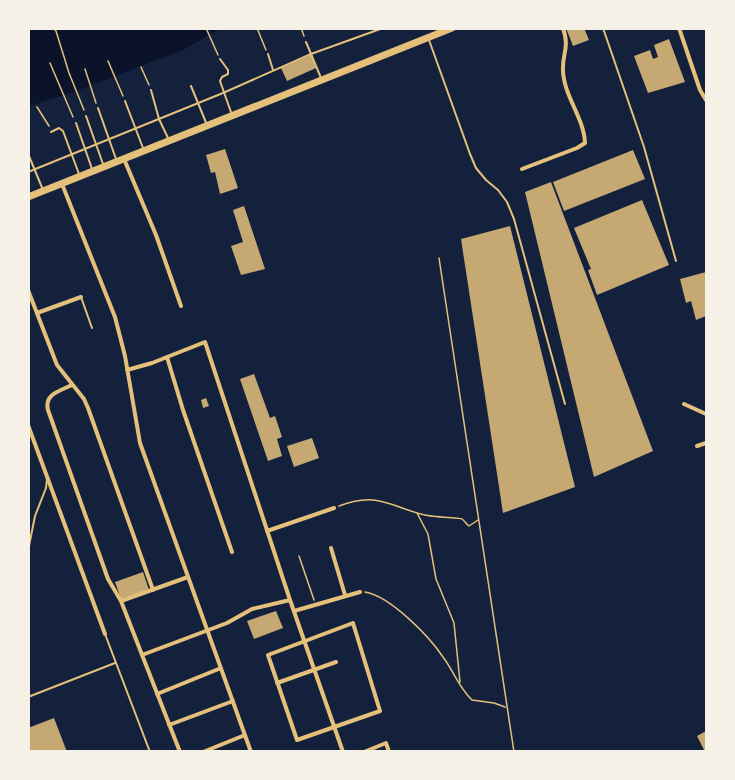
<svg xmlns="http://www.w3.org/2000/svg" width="735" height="780" font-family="'PT Sans',sans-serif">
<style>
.water{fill:#0b132b}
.building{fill:#c6a872}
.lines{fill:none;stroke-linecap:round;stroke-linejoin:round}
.path{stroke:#e5c07b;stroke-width:1.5}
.service{stroke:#e5c07b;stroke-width:2}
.minor{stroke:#e5c07b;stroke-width:4}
.trunk{stroke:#e5c07b;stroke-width:7}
</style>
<rect width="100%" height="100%" fill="#14213d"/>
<path class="water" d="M 29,29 L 220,29 L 183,50 L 74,92 L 29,106 Z"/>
<path class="building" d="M 566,28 L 584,28 L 589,40 L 573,46 Z
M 669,39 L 685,82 L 648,93 L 634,56 L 650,50 L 653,59 L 658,57 L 654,45 Z
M 311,55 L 316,68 L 287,81 L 281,68 Z
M 225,149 L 238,188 L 220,194 L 215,172 L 211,173 L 206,155 Z
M 633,150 L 645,179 L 564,211 L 553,182 Z
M 551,182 L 653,451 L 594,477 L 525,192 Z
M 642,200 L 669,265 L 597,295 L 588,270 L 591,269 L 574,228 Z
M 244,206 L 265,269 L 241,275 L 231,246 L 243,242 L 233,210 Z
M 510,226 L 575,487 L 503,513 L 461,239 Z
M 706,272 L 706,316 L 696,320 L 691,301 L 686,303 L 680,279 Z
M 254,374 L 270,418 L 275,416 L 282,437 L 277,439 L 282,456 L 268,461 L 240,379 Z
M 206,398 L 209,406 L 203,408 L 201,400 Z
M 312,438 L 319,458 L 294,467 L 287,446 Z
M 143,572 L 149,590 L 121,599 L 115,582 Z
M 276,611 L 283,628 L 254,639 L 247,621 Z
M 54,718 L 67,752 L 29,752 L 28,728 Z
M 706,731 L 706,752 L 705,752 L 697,736 Z"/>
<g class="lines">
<path class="path" d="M 53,28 L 56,31 L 69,73 L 84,110
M 206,28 L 218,55
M 257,28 L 266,50
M 301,28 L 304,36
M 108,61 L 123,96
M 50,63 L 73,117
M 141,67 L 149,85
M 85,69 L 96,103
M 37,107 L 49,126
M 439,258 L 514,752
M 339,506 C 379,491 390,507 425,515 C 432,517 461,518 462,519 C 465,521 466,524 469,526 L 478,520
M 417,513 L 428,534 L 436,579 L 454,623 L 460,682
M 299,556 L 314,600
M 365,592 C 390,596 429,636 443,657 C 453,670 459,688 472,700 L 494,703 L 505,707"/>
<path class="service" d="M 603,28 L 644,147 L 676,261
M 429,40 L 470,154 L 476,168 L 486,180 L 498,190 L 507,202 L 514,219 L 565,404
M 306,42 L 321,78
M 268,54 L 273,70
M 220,59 L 228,70 L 228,74 L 222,77 L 220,81 L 232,115
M 191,86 L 207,125
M 151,90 L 159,119 L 168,138
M 125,101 L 143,148
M 98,108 L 116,159
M 86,116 L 103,164
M 76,123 L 92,169
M 51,132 L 59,128 L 63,131 L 79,174
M 29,156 L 43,190
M 28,172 L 223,93 L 311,54 L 383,28
M 81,297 L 92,328
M 28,551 L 35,516 L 46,488 L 47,479
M 105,634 L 150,752
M 28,697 L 115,663"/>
<path class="minor" d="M 679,28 L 700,90 L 706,100
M 124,159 L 156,235 L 181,306
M 522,169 L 577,148 L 585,143 C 584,118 564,96 563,71 C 562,52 570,49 563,28
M 62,184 L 115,317 L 125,356 L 140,443 L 251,752
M 28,290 L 57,365 L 84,399 L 88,408 L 153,590
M 37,313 L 81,297
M 167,357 L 183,410 L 232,552
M 127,370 L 152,363 L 205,342 L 290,600 L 343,752
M 72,385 C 60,391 44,394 48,410 L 108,579 L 121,601 L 180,752
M 684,404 L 706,414
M 28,425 L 105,634
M 697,446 L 706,443
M 267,531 L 334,508
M 331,548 L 345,595
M 121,601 L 188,577
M 294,611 L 360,592
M 353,623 L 380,711 L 297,740 L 268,655 Z
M 142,655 L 227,623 L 252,609 L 290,600
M 277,683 L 336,662
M 157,694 L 221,668
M 169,725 L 233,701
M 203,752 L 245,735
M 364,752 L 386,743 L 389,752"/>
<path class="trunk" d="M 28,197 L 452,28"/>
</g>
<rect width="735" height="780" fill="none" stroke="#f6f1e7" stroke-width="60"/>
</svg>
